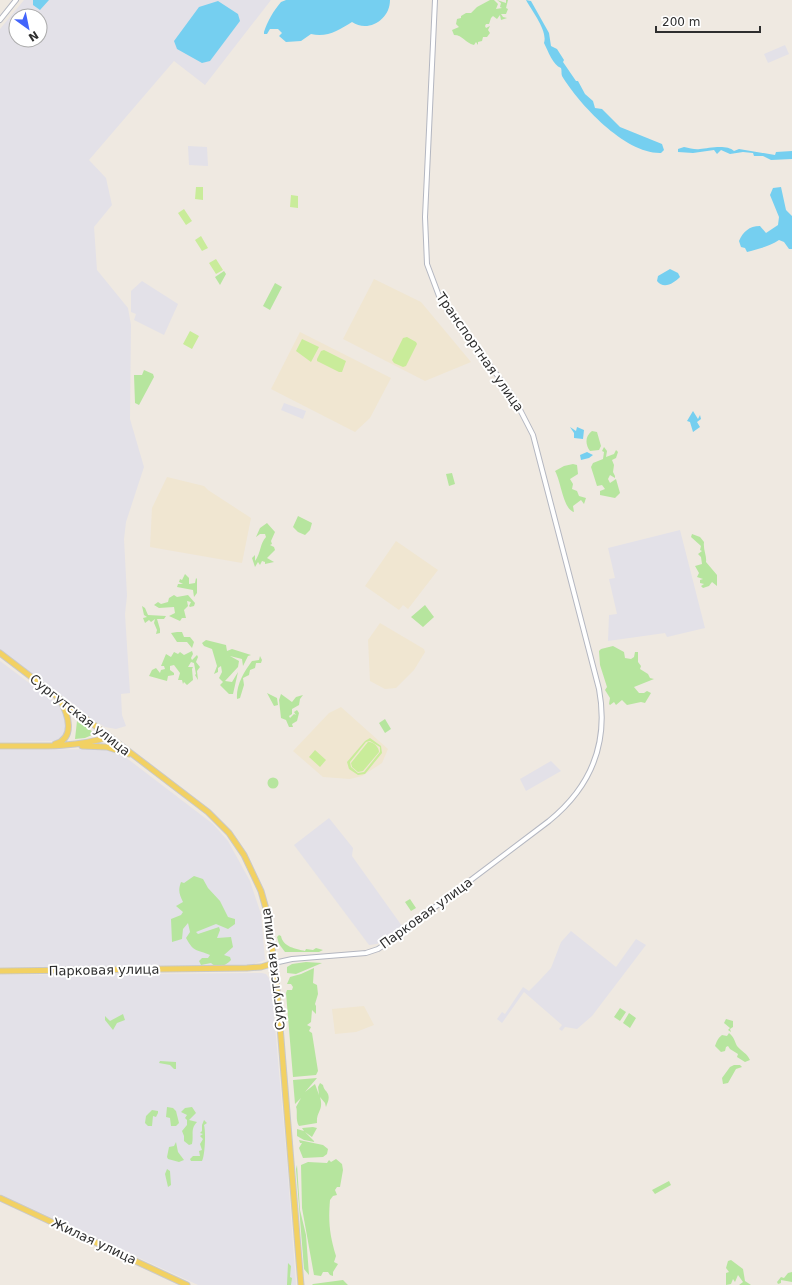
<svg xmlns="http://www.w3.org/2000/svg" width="792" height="1285" font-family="'DejaVu Sans',sans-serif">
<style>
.industrial{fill:#e3e1e8;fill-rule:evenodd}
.education{fill:#f0e6d1}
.green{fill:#b6e59e}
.pitch{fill:#c9ec9a;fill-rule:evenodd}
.water{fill:#75cff0}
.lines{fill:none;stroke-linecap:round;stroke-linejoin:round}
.minor-casing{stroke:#b4b7c1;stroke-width:6}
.major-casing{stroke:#c9c9c9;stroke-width:7}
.minor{stroke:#fff;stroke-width:4}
.major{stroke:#f2d163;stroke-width:5}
.labels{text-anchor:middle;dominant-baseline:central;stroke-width:4;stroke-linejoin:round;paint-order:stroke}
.street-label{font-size:13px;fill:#2e2e2e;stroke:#fff}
</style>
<rect width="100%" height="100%" fill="#efe9e1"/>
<path class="industrial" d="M 24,0 L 271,0 L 205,85 L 174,61 L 89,160 L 106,178 L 112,205 L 94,227 L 97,270 L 128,308 L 131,325 L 130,419 L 144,467 L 126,522 L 124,539 L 127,596 L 125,614 L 130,693 L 121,694 L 122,715 L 126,726 L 116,729 L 105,727 L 91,719 L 0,649 L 0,29 ZM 16,16 L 40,16 L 40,40 L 16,40 Z
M 785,45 L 789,54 L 768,63 L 764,54 Z
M 188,146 L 207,147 L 208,166 L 189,165 Z
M 142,281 L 178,304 L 164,335 L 134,320 L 136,314 L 131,312 L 131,291 Z
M 284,403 L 306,411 L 303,419 L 281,410 Z
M 680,530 L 705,628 L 667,637 L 665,633 L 608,641 L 609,615 L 617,614 L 609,579 L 615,578 L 608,548 Z
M 0,661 L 60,706 L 65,717 L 65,728 L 63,735 L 56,741 L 0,742 Z
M 105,749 L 120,753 L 213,824 L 228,841 L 250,881 L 261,914 L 265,960 L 251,965 L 0,967 L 0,750 Z
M 551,761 L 561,771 L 526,791 L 520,779 Z
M 329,818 L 353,848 L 352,856 L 402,926 L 377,944 L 369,945 L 294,845 Z
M 571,931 L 616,967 L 636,939 L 646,945 L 592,1016 L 577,1029 L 565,1027 L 562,1031 L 559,1029 L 562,1025 L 524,992 L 502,1023 L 497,1019 L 502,1012 L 505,1014 L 523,987 L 529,991 L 539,981 L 551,968 L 561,942 Z
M 262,973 L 266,974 L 271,981 L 287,1162 L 296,1285 L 198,1285 L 0,1194 L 0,975 Z"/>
<path class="education" d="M 374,279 L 421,302 L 471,362 L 425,381 L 343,339 Z
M 300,332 L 391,378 L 370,418 L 355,432 L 271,389 Z
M 167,477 L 204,486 L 208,490 L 251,518 L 242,563 L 150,547 L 152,508 Z
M 396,541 L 438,570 L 408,609 L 403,605 L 399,610 L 365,586 Z
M 380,623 L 424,649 L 425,652 L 414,670 L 396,688 L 385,689 L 370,681 L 368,640 Z
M 341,707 L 388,749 L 382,763 L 362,776 L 350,779 L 323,777 L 293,751 L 329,713 Z
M 364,1006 L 374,1025 L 356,1032 L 335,1034 L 332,1009 Z"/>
<path class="green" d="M 490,0 L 494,0 L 498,4 L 496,9 L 502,8 L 500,7 L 501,3 L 497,0 L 506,3 L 506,0 L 508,0 L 506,8 L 508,9 L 506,14 L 501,14 L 503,17 L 507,18 L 501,20 L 500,15 L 497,19 L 493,16 L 491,18 L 489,24 L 486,24 L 485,26 L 486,28 L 490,26 L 488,30 L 490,33 L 487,37 L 483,37 L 482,41 L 478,42 L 478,45 L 476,42 L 474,45 C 465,43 463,35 454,35 L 452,30 L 459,27 L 456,24 L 457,19 L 461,18 L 461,16 L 466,13 L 471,13 L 477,7 Z
M 224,271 L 226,274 L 220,285 L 215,277 Z
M 275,283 L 282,287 L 270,310 L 263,306 Z
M 144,370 L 153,374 L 154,377 L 139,405 L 135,403 L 134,375 L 142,375 Z
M 592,431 L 597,432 L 601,446 L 599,450 L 590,451 C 585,444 585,436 592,431 Z
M 604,447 L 607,451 L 606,457 L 614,454 L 616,450 L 618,452 L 616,458 L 612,460 L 614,465 L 613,472 L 615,476 L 615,478 L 610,475 L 608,479 L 610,483 L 616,479 L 620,493 L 615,498 L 600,495 L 600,491 L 605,489 L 602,485 L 597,486 L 591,467 L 593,463 L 603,459 L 604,452 L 602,451 Z
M 573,464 L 577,465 L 578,474 L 570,479 L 573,484 L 572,489 L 577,491 L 579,496 L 586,498 L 584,504 L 581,500 L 573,506 L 574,512 C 563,509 561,481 555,471 L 564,466 Z
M 452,473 L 455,484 L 449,486 L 446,474 Z
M 298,516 L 312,523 L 310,530 L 305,535 L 298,532 L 293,527 Z
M 267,523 L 275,532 L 271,541 L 272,544 L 270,545 L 274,547 L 275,550 L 267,558 L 274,562 L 265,564 L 265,562 L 262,561 L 260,565 L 258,562 L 255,567 L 252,558 L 255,555 L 255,561 C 261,553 260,543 266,537 L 265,534 L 260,534 L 256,537 L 260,528 Z
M 692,534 L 700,537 L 704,542 C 703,550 707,556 706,562 L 717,575 L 717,586 L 712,582 L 709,586 L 703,588 L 701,586 L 704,584 L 700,583 L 700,580 L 703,579 L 697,577 L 699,573 L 695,566 L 702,564 L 701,557 L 698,554 L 702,551 L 700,550 L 701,546 L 691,537 Z
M 185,574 L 189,578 L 189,584 L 195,583 L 196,578 L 197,579 L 197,593 L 194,597 L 193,590 L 177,587 L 178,584 L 183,584 L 179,582 L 180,579 L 182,580 Z
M 174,595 L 177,597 L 188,595 L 195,603 L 194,606 L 190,607 L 189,606 L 191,602 L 187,601 L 188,606 L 184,610 L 186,618 L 182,618 L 180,621 L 169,616 L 175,613 L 174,607 L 159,608 L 154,605 L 158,602 L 161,604 L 168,602 L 169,598 Z
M 425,605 L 434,617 L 423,627 L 411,617 Z
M 142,606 L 145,608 L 148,615 L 166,616 L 164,619 L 157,619 L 160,629 L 160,633 L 156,634 L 157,630 L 154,623 L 155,619 L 151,622 L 149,620 L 145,623 L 143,618 L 147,617 L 144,615 Z
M 177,632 L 182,632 L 184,637 L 190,637 L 194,642 L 192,648 L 187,642 L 177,642 L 171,633 Z
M 206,640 L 226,645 L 227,651 L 232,649 L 251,655 L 248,656 L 243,666 L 242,659 L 230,656 L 239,661 L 238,667 L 225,681 L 232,682 L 238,672 L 233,694 L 229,694 L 220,685 L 223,682 L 219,678 L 222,672 L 221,666 L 218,668 L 218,672 L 214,674 L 217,666 L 212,649 L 204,646 L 202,643 Z
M 613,646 L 624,652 L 625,658 L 631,659 L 634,657 L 635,652 L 638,652 L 638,662 L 641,666 L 640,669 L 648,674 L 650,678 L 654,679 L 634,687 L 639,693 L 644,693 L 647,691 L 651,693 L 645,703 L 641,702 L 627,705 L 622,700 L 616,705 L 614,702 L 610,705 L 609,704 L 610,698 L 605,690 L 607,687 L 600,665 L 599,651 L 601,649 Z
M 192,651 L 193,654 L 191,658 L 192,660 L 197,655 L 198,657 L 196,662 L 200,667 L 197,671 L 198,680 L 195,675 L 196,674 L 194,663 L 191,662 L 188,667 L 193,667 L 192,669 L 193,680 L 187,685 L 184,682 L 183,684 L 182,680 L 178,680 L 180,673 L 174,665 L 170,666 L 170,670 L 174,673 L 174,675 L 168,676 L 167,681 L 149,676 L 152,670 L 156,668 L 160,673 L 161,670 L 165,669 L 164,666 L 161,666 L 166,654 L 171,657 L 174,652 L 178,654 L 180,652 L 184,655 Z
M 260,656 L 262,660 L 261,663 L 256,663 L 255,668 L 250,670 L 249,675 L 243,678 L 244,685 L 240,698 L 237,699 C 236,685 244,672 252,661 L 259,660 Z
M 267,693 L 277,698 L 278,705 L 274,706 Z
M 281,694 L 292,702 L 296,697 L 303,695 L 300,699 L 299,705 L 292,709 L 292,714 L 289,716 L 290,718 L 294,714 L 296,715 L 294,712 L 297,710 L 299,713 L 297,721 L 292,724 L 293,727 L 289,727 L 286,720 L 281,718 L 279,700 Z
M 385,719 L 391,729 L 385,733 L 379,723 Z
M 77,721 L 93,732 L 92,735 L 85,738 L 75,739 Z
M267.5 783a5.5 5.5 0 1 1 11 0a5.5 5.5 0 1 1-11 0Z
M 194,876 L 203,879 L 208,888 L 220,901 L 228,917 L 235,919 L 235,924 L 228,929 L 216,924 L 196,932 L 198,934 L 219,927 L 220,930 L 217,938 L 231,937 L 233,947 L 224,955 L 230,957 L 231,960 C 226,966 217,969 211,963 L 201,965 L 199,961 L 202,958 L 208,958 L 210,955 C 197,949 194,953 186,938 L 190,932 L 188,923 L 183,929 L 182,939 L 172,942 L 171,919 L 181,915 L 183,912 L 176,906 L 183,902 C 179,894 178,890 181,882 L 184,883 Z
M 410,899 L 416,908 L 411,911 L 405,902 Z
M 279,935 L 281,936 C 283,947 296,949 305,951 L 306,949 L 313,950 L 316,948 L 323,950 L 319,952 L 285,952 L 279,944 L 277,937 Z
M 306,962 L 322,963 L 296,974 L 287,973 L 287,967 L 292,964 Z
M 314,968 L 313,983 L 317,985 L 318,994 L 315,1004 L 316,1006 L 316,1014 L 312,1010 L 311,1022 L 307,1025 L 311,1027 L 309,1031 L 312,1033 L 318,1071 L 316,1075 L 293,1077 L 286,993 L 287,990 L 292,990 L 293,987 L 291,984 L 287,984 L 290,977 L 301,974 Z
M 620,1008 L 626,1012 L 620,1021 L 614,1017 Z
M 629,1013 L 636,1018 L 630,1028 L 623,1023 Z
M 123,1014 L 125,1020 L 117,1023 L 113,1030 L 105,1020 L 105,1016 L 110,1021 Z
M 726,1019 L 733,1021 L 733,1027 L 730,1029 L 731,1032 L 728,1030 L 730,1028 L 724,1023 Z
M 729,1033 C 734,1037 734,1040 737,1046 C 742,1052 747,1053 750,1060 L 745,1062 L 737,1057 L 738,1054 L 730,1049 L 728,1046 L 726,1047 L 725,1051 L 721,1052 L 715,1046 C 717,1041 718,1038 722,1035 L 727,1036 Z
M 160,1061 L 176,1062 L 176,1069 L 174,1069 L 170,1065 L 159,1063 Z
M 734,1065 L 740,1065 L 742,1067 L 736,1069 L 728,1083 L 723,1084 L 722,1078 L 730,1067 Z
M 317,1078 L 305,1092 L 315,1084 L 319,1095 L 318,1087 L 320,1083 L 323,1085 C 324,1090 326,1090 328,1094 C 330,1100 327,1103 326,1107 L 325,1103 L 320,1097 C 324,1111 316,1111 317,1123 L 299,1126 C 295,1120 298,1111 296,1107 L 301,1098 L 295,1104 L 293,1080 Z
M 167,1107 L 173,1108 L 176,1111 L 179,1123 L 176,1126 L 171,1126 L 170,1118 L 166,1117 Z
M 192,1107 L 196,1113 L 189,1120 L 197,1122 C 190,1129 194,1135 192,1144 L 189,1145 L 184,1141 L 184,1136 L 182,1131 L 187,1125 L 187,1120 L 185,1118 L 187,1115 L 181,1112 L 185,1108 Z
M 152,1110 L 158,1111 L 158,1113 L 156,1117 L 153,1116 L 152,1126 L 148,1126 L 145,1123 L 146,1116 Z
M 204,1120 L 207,1123 L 204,1125 C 206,1132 205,1155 202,1161 L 191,1161 L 190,1159 L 193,1156 L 200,1156 L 199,1151 L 202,1150 L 200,1144 L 203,1139 L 200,1136 L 203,1134 L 200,1133 L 202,1131 L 202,1125 Z
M 313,1127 L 317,1128 L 312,1137 L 305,1132 L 315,1142 L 304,1140 L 297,1136 L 297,1129 L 304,1131 L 302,1128 Z
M 299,1140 L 323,1145 L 328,1149 L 327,1154 L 323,1157 L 303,1158 L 299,1148 L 302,1143 L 300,1143 Z
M 176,1142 L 178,1152 L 184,1160 L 179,1162 L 168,1159 L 167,1157 L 169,1147 L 174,1146 Z
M 336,1159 L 342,1164 L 343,1170 L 340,1187 L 337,1187 L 335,1190 L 337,1195 L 333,1196 L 330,1200 C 328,1223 330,1236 336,1256 L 334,1262 L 338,1264 L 333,1272 L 333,1276 L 330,1275 L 328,1272 L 323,1272 L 321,1276 L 314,1275 L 302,1208 L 301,1165 L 308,1162 L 327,1163 L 329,1160 L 331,1162 Z
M 297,1165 L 300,1210 L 306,1235 L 309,1275 L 304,1269 L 296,1169 Z
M 167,1169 L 170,1171 L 171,1185 L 168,1187 L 165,1174 Z
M 669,1181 L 671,1185 L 655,1194 L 652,1190 Z
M 731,1260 L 743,1269 L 745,1281 L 751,1285 L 739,1285 L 743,1282 L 738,1275 L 735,1282 L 733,1279 L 731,1284 L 726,1285 L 726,1273 L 729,1272 L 726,1268 L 728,1261 Z
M 288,1263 L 291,1266 L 290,1277 L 292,1278 L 291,1285 L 287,1285 Z
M 792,1272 L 792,1282 L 781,1280 L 781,1283 L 778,1284 L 777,1282 L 781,1277 L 784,1278 L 788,1273 Z
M 343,1280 L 348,1285 L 312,1285 L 313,1284 Z"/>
<path class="pitch" d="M 196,187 L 203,187 L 203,200 L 195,199 Z
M 291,195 L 298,196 L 298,208 L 290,207 Z
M 184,209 L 192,221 L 186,225 L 178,213 Z
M 201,236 L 208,248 L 202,251 L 195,240 Z
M 216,259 L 223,270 L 216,274 L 209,263 Z
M 190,331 L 199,336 L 192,349 L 183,344 Z
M 407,337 L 416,342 L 417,344 L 406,366 L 403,367 L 394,363 L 392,360 L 403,338 Z
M 302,339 L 319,347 L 311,362 L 296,351 Z
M 324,350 L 346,361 L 342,372 L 339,372 L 317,361 L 317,359 L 321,351 Z
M 370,738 L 381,746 L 382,753 L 365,774 L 358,775 L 349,769 L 347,762 L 365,741 ZM 370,741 L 380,747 L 380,752 L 364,772 L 358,773 L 351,767 L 350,762 L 366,742 Z
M 368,742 C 373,741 379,747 379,752 L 363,771 L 358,772 L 352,767 L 351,763 Z
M 315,750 L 326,760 L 320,767 L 309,757 Z"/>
<path class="water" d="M 33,0 L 49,0 L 40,10 L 33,5 Z
M 286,0 L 390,0 C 390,20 368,33 352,22 C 339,30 327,38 311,34 L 301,41 L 286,42 L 279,36 L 282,33 L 278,29 L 270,29 L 267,34 L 264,34 L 264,32 C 267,22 274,10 281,2 Z
M 526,0 L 531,1 L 549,33 L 551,46 L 557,49 L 564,60 L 563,62 L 576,81 L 578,81 L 585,94 L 593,101 L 595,108 L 602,109 L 620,127 L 662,144 L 664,150 L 661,153 C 625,154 579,104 562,76 C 561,73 562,71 561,68 C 553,65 548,51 544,43 C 548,31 532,11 526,0 Z
M 218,1 L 238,14 L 240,21 L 210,61 L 202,63 L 177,49 L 174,41 L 199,7 Z
M 684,147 C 690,148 695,150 700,149 C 709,148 727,144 734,151 L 739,149 L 775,155 L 776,152 L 792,151 L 792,159 L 771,160 L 763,156 L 754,156 L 753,153 L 743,152 L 730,154 L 721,150 L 717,154 L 714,150 L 693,153 L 678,152 L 678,149 Z
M 781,187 L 786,210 L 792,216 L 792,249 L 789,249 L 784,242 L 779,240 C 769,247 757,249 747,252 L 745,248 L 741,247 L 739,241 C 743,232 749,226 760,226 L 766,233 L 778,225 L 779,217 L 770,195 L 773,188 Z
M 670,269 L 678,273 L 680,277 C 674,283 664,290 657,281 L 658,276 Z
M 693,411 L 698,419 L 700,415 L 701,419 L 697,422 L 700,427 L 693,432 L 690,422 L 687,421 Z
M 570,427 L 576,431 L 577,427 L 584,430 L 583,439 L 574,438 L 574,433 Z
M 587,452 L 593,455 L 589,458 L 581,460 L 580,455 Z"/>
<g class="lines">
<g class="minor-casing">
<path id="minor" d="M 0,20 L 16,0
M 274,963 L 292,959 L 366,953 L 378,949 L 390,941 L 549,821 C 592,786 609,743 599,689 L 533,435 L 514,398 L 439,296 L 427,264 L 425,217 L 435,0"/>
</g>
<g class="major-casing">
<path id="major" d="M 0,653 L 208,812 L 229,833 L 244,855 L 261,891 L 268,916 L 276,977 L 301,1285
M 55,744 C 76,738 68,714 60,700
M 0,746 C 37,746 74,748 109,737
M 82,746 L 107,747 L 129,754
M 0,971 L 247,968 L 261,967 L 274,963
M 0,1198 L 187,1285"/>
</g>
<use href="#minor" class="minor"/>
<use href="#major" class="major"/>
</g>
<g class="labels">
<g class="street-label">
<text transform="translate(480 352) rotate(55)">Транспортная улица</text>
<text transform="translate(80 715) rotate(38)">Сургутская улица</text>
<text transform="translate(426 913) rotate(-36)">Парковая улица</text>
<text transform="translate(273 969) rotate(-97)">Сургутская улица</text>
<text transform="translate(104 970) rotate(-1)">Парковая улица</text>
<text transform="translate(94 1241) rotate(25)">Жилая улица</text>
</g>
</g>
<g transform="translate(28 28) rotate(147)"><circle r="19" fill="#ffffff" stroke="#ababab"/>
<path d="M0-3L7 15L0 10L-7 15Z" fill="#4264fb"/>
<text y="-6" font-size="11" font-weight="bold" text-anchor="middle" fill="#2e2e2e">N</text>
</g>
<path d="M656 26v6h104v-6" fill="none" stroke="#2e2e2e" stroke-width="2"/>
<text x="662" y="26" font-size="12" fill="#2e2e2e" stroke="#ffffff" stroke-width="3" paint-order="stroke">200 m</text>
</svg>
